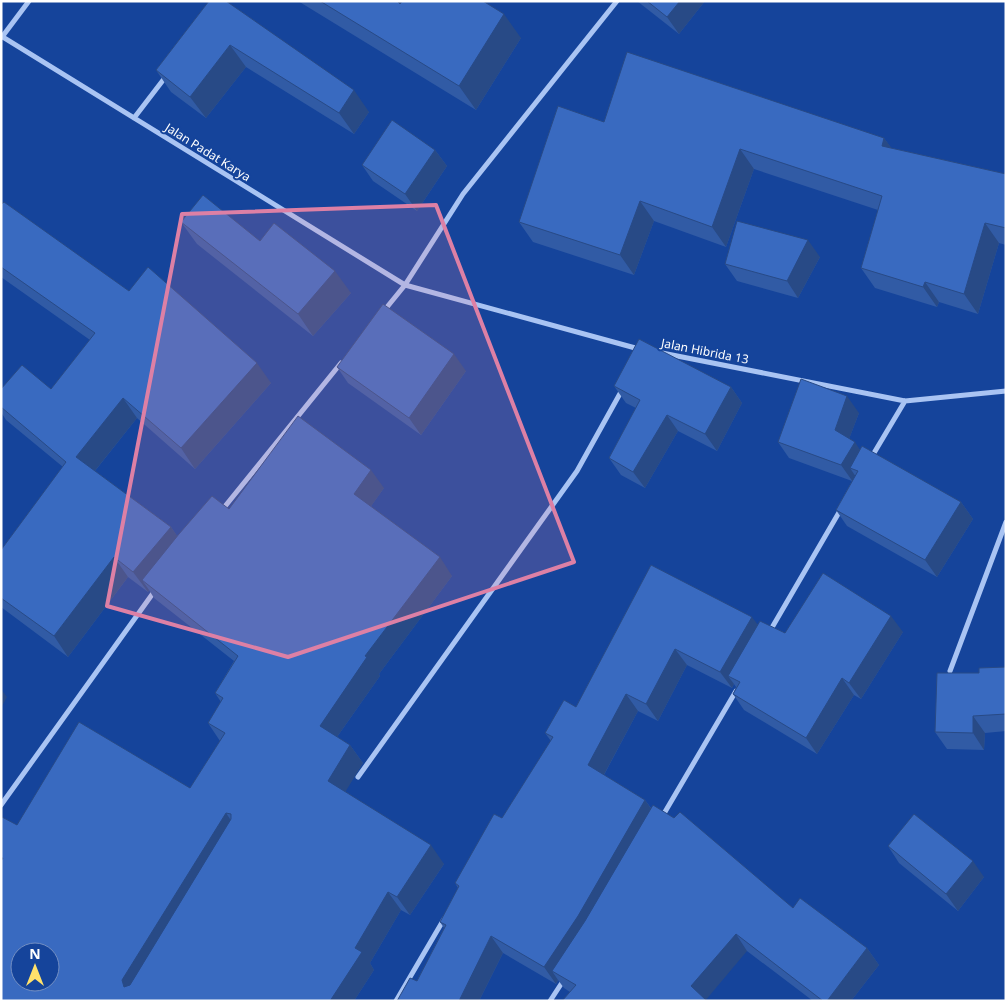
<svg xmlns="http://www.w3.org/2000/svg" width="1007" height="1002" font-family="'Noto Sans',sans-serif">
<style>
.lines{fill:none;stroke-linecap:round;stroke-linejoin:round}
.minor{stroke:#a9c4f3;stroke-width:5}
.wall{fill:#315ba5}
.shaded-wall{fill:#284a86}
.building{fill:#396ac0;stroke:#284a86;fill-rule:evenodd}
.marked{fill:#dd80a5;fill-opacity:0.2;stroke:#dd80a5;stroke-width:4;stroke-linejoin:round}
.labels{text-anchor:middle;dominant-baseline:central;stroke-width:4;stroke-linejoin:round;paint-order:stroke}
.street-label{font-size:12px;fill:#fff;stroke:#15449b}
</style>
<rect width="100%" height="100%" fill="#15449b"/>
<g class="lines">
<path class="minor" d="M 1,36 L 405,285 L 639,349
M 2,37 L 29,1
M 134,118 L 167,75
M 383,312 L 405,285 L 463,194 L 617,1
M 662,353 L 905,401 L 1006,391
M 871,458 L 905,401
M 222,510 L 341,363
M 770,631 L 841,509
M 950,671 L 1006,522
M 358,777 L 577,471 L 622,390
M 1,805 L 156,589
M 662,817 L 736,691
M 396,1001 L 444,919
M 550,1001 L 565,978"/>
</g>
<path class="wall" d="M 209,1 L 369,112 L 354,134 L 246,67 L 206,118 L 171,92 L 156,70 Z
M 298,1 L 397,1 L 400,4 L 521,38 L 476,110 Z
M 637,1 L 705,1 L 679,34 Z
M 604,122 L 884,138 L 891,148 L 1006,174 L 1006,245 L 999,243 L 978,314 L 939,302 L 937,307 L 875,288 L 861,268 L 878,210 L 754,169 L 726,247 L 654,221 L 634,275 L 533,242 L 519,222 Z
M 435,150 L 447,166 L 417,211 L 373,181 L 362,165 Z
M 1,205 L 129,291 L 271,383 L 195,469 L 137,418 L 95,471 L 171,527 L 177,536 L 229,509 L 384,488 L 371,506 L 452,576 L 379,674 L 380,676 L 337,737 L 350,745 L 363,763 L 345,791 L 444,864 L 410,915 L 401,910 L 370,963 L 374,970 L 354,1001 L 1,1001 L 1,819 L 17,825 L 190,788 L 220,741 L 208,723 L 221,702 L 215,693 L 234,661 L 154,598 L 149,590 L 148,592 L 128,577 L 68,657 L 1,607 L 1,550 L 63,467 L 6,420 L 1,412 L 1,389 L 51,389 L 90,340 L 1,277 Z
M 181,222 L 260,241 L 351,293 L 313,336 L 197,244 Z
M 820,257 L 798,298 L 737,281 L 725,264 Z
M 337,367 L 466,371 L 421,435 L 348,383 Z
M 614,386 L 731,387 L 742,403 L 717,451 L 678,431 L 645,488 L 621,475 L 609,458 L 636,408 L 626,403 Z
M 859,413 L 849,439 L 860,450 L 961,502 L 973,519 L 937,577 L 847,526 L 836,510 L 852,481 L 789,458 L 778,442 Z
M 651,565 L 758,625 L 785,633 L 903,632 L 861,699 L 854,695 L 817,754 L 744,710 L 733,694 L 736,687 L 734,684 L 732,688 L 687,665 L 658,721 L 638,711 L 604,775 L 645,800 L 651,808 L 793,908 L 867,948 L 879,965 L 851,1001 L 813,1001 L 747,951 L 570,992 L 564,988 L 558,980 L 556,984 L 503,953 L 479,1001 L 397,1001 L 417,981 L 444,928 L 440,922 L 458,888 L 455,883 L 502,818 L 551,741 L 545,733 L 576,707 Z
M 1006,667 L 1006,731 L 985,733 L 984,750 L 947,749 L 935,732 L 979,673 Z
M 888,846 L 984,877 L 958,911 L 899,863 Z"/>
<path class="shaded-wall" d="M 680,1 L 705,1 L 679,34 L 667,17 Z
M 504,14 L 521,38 L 476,110 L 459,86 Z
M 230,45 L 246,67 L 206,118 L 190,97 Z
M 354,90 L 369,112 L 354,134 L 339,113 Z
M 884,138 L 899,158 L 882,146 Z
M 740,149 L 754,169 L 726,247 L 712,227 Z
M 435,150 L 447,166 L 417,211 L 405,194 Z
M 640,201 L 654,221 L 634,275 L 620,255 Z
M 985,223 L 999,243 L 978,314 L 964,294 Z
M 808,240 L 820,257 L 798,298 L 787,281 Z
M 335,271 L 351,293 L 313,336 L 298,314 Z
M 925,282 L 939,302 L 937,307 L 923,287 Z
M 454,354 L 466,371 L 421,435 L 409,418 Z
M 257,363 L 271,383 L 195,469 L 181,448 Z
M 731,387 L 742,403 L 717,451 L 705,434 Z
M 847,396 L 859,413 L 846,447 L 835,430 Z
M 123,398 L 137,418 L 90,477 L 76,457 Z
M 667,415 L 678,431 L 645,488 L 633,472 Z
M 855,442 L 866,459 L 850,468 L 856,477 L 853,482 L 841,465 Z
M 371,470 L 384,488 L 367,512 L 354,494 Z
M 961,502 L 973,519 L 937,577 L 925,560 Z
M 171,527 L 185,547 L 142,580 L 149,590 L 148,592 L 133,572 Z
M 114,557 L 128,577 L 68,657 L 54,636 Z
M 440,557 L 452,576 L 379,674 L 380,676 L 332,744 L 320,726 L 365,656 Z
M 891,616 L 903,632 L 861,699 L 849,683 Z
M 752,617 L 764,633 L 728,676 L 734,684 L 732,688 L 720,672 Z
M 675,649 L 687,665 L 658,721 L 646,704 Z
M 842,678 L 854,695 L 817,754 L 806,738 Z
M 1,689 L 7,697 L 1,708 Z
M 626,694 L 638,711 L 600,782 L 588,765 Z
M 973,716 L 985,733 L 984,750 L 973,733 Z
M 350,745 L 363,763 L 341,799 L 328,781 Z
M 645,800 L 657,817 L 552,971 L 558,980 L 556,984 L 544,967 Z
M 226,813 L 238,831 L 135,999 L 124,987 L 122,980 Z
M 431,845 L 444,864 L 410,915 L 397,897 Z
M 973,861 L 984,877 L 958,911 L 946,894 Z
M 388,892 L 401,910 L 370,963 L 374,970 L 354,1001 L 330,1001 L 355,948 Z
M 736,934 L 747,951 L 705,1001 L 691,986 Z
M 491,936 L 503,953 L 479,1001 L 459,1001 Z
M 867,948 L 879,965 L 851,1001 L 827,1001 Z"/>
<path class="building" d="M 209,1 L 226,1 L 354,90 L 339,113 L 230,45 L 190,97 L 156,70 Z
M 320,1 L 397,1 L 400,4 L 402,1 L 483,1 L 504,14 L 459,86 Z
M 647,1 L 680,1 L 667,17 Z
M 627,52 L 884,138 L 882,146 L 1006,174 L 1006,228 L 985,223 L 964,294 L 925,282 L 923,287 L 861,268 L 882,196 L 740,149 L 712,227 L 640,201 L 620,255 L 519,222 L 558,106 L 604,122 Z
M 392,120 L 435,150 L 405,194 L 362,165 Z
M 203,195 L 260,241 L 274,223 L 335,271 L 298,314 L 181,222 Z
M 4,202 L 129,291 L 148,267 L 257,363 L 181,448 L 123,398 L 76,457 L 171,527 L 133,572 L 114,557 L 54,636 L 1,598 L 1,550 L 66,462 L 1,407 L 1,389 L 22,365 L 51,389 L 95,333 L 1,267 L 1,205 Z
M 737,221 L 808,240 L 787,281 L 725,264 Z
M 383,304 L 454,354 L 409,418 L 337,367 Z
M 639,339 L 731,387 L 705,434 L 667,415 L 633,472 L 609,458 L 640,400 L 614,386 Z
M 801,379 L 847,396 L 835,430 L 855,442 L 841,465 L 778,442 Z
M 298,416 L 371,470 L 354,494 L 440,557 L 365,656 L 367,657 L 320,726 L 350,745 L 328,781 L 431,845 L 397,897 L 388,892 L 355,948 L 362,952 L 330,1001 L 1,1001 L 1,861 L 3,858 L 1,858 L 1,819 L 2,817 L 17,825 L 79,722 L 190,788 L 225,733 L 208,723 L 223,698 L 215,693 L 238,656 L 142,580 L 179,534 L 212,496 L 229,509 ZM 226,813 L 231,814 L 231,819 L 130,985 L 124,987 L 122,980 ZM 20,952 L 50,952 L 50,982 L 20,982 Z
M 862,446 L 961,502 L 925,560 L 836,510 L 858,471 L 850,468 Z
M 651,565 L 752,617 L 720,672 L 675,649 L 646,704 L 626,694 L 588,765 L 645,800 L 578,916 L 544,967 L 491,936 L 459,1001 L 397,1001 L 410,978 L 417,981 L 446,925 L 440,922 L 459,886 L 455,883 L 494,814 L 502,818 L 553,737 L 545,733 L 564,700 L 576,707 Z
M 823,573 L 891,616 L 849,683 L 842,678 L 806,738 L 733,694 L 740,682 L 728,676 L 760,621 L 785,633 Z
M 1006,667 L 1006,714 L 973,716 L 973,733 L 935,732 L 937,673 L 979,673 L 979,668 Z
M 653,805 L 674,818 L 680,812 L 793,908 L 800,898 L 867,948 L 827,1001 L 823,1001 L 736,934 L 691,986 L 707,1001 L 562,1001 L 576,985 L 552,971 L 585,921 Z
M 914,814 L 973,861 L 946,894 L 888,846 Z"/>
<path class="marked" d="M 436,205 L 574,562 L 288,657 L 107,606 L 182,214 Z"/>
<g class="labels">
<g class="street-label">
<text transform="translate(208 152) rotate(32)">Jalan Padat Karya</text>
<text transform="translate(705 351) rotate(11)">Jalan Hibrida 13</text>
</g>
</g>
<rect width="1007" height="1002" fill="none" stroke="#ffffff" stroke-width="5"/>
<g transform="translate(35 967)"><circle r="24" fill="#15449b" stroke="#738fc3"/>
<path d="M0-4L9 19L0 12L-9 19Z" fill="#ffe16b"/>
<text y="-8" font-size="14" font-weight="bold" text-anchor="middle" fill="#ffffff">N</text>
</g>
</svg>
